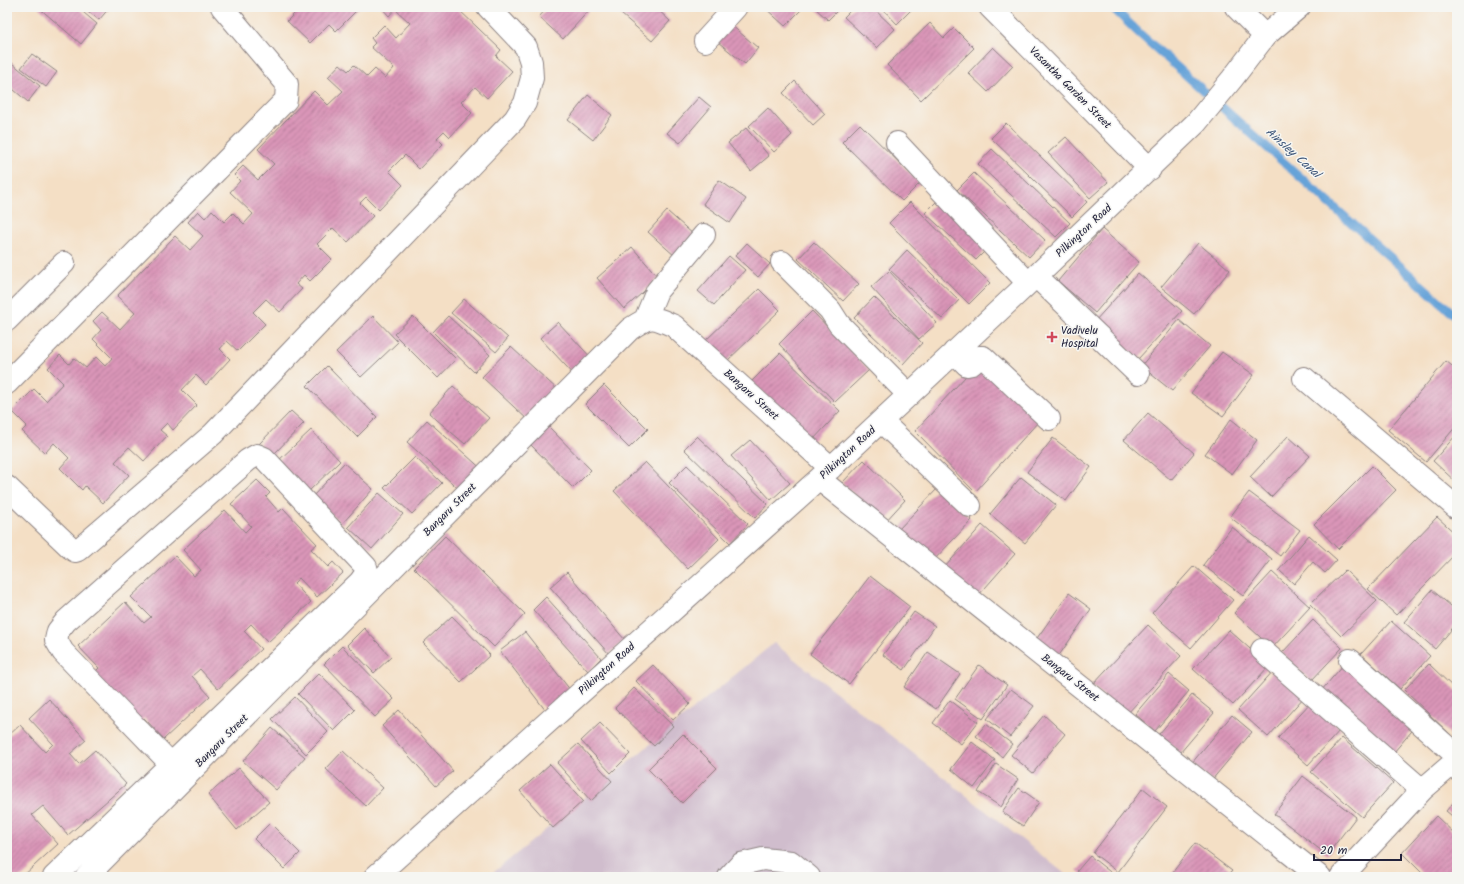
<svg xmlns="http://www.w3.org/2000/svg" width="1464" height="884" font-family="Kalam,sans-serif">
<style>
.industrial{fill:#d0bdcd}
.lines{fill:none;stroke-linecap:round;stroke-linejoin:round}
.stream{stroke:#66a3d8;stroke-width:9}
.building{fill:url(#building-hatch)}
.minor-casing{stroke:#8b8080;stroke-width:24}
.minor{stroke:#fff;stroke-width:22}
.poi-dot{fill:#d1495b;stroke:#f6f6f2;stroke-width:1.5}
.labels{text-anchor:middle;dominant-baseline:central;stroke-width:3;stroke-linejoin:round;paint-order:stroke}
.street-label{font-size:11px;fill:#22223b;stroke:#f6f6f2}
.poi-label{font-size:11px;fill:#22223b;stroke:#f6f6f2;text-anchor:start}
.water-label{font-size:12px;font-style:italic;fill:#3d567a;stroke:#f6f6f2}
</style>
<defs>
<pattern id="building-hatch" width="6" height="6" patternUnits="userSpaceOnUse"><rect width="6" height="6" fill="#da95b8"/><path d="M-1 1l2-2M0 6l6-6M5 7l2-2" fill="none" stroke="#b07997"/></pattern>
</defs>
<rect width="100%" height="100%" fill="#f6f6f2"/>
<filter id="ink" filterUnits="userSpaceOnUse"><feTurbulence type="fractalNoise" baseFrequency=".025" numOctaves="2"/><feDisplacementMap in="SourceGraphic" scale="8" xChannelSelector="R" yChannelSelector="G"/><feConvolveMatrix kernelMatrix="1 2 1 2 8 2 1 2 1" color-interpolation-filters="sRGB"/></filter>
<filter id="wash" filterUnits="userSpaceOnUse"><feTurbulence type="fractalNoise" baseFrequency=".012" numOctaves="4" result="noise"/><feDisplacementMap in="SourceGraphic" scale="16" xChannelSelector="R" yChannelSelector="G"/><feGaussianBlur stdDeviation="0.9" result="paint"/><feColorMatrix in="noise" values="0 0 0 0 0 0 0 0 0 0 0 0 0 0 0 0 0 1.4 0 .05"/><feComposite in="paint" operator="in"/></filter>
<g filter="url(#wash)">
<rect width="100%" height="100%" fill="#f4dfc5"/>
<path class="industrial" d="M 774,643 L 1069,877 L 488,877 Z"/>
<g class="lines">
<path class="stream" d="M 1112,7 L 1140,34 L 1457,317"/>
</g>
<g id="blocks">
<path class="building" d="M 38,7 L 77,7 L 97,24 L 81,44 Z
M 83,7 L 110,7 L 99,20 Z
M 293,7 L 360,7 L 336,31 L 329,24 L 310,43 L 287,21 L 297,11 Z
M 381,7 L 456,7 L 501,50 L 496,56 L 512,71 L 487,98 L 475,87 L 461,102 L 472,113 L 450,137 L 444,131 L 437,138 L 443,144 L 419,169 L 405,155 L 389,171 L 403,185 L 379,210 L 366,197 L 360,203 L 373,216 L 348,242 L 333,228 L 317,244 L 332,259 L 310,281 L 304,275 L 296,284 L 302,289 L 280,312 L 266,299 L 253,312 L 265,324 L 238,351 L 227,341 L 220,349 L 230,359 L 206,385 L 196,375 L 182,390 L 197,405 L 173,430 L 167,423 L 160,430 L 167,436 L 144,461 L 129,447 L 115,462 L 129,475 L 103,503 L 85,486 L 82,490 L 60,468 L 69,458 L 54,443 L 45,453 L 22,431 L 27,426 L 12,411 L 34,389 L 46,401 L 63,383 L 48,368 L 60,355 L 69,364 L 74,358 L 86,368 L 96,357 L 105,366 L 112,358 L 93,339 L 101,330 L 93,321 L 102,312 L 120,329 L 135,313 L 117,296 L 175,236 L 190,250 L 203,236 L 188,222 L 198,211 L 205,218 L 212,210 L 224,222 L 233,213 L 244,224 L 253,214 L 230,192 L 240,181 L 234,175 L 243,166 L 258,180 L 274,164 L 258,149 L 314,91 L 328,105 L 343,91 L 328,77 L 340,64 L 348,71 L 354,65 L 367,77 L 375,69 L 385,78 L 394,68 L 371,47 L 375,43 L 371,38 L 384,25 L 396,38 L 410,23 L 395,9 L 389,16 Z
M 548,7 L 592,7 L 563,39 L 539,17 Z
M 613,7 L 655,7 L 670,21 L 652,41 Z
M 764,7 L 798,7 L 801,10 L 785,26 Z
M 814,7 L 841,7 L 828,20 Z
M 854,7 L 872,7 L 895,29 L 877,48 L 844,17 Z
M 883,7 L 914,7 L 897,24 L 882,8 Z
M 930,23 L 944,38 L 954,28 L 974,48 L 921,100 L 887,65 Z
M 731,25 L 758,48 L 745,64 L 718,42 Z
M 993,47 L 1013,66 L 988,92 L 968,73 Z
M 32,54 L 57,72 L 46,87 L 21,68 Z
M 7,59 L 40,86 L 28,102 L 7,84 Z
M 795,81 L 825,114 L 813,125 L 783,93 Z
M 588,95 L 612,115 L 593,140 L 568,120 Z
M 699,97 L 711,107 L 680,143 L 667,133 Z
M 768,108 L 792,135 L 774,152 L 749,126 Z
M 1006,123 L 1087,202 L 1072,217 L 991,138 Z
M 860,124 L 920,183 L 902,201 L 842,142 Z
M 746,128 L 769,156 L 751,171 L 728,143 Z
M 1066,137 L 1108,182 L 1090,198 L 1048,153 Z
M 992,149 L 1070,223 L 1056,237 L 978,164 Z
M 974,173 L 1045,240 L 1029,257 L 957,190 Z
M 719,180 L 746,199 L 730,223 L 703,204 Z
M 941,197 L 991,245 L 976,260 L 925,213 Z
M 910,202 L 990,283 L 969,304 L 889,223 Z
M 667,211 L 694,235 L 675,256 L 648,232 Z
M 1102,229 L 1139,262 L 1095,313 L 1058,281 Z
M 814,242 L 859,284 L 843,301 L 798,259 Z
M 747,243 L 770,264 L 758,277 L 735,256 Z
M 1198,243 L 1230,270 L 1194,314 L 1161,287 Z
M 632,247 L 659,278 L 624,309 L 597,278 Z
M 907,250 L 959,300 L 942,319 L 889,269 Z
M 729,256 L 745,270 L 714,305 L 698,291 Z
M 889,271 L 937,323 L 919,339 L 871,287 Z
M 1138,273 L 1182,311 L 1138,359 L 1095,321 Z
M 759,289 L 780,310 L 725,363 L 704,342 Z
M 874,297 L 922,343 L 903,364 L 854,318 Z
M 464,299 L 508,338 L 496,352 L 451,313 Z
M 812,311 L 869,370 L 835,402 L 779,344 Z
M 373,316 L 398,342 L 361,377 L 336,352 Z
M 413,316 L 456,359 L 438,378 L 394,334 Z
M 448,316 L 490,355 L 474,372 L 433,332 Z
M 1179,320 L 1210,346 L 1172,391 L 1141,366 Z
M 558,322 L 595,362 L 578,379 L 540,338 Z
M 511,347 L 559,391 L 530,422 L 482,377 Z
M 1222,352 L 1254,375 L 1223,416 L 1191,393 Z
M 780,353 L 840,411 L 812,441 L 751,382 Z
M 1446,361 L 1457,370 L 1457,425 L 1426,462 L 1388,430 Z
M 979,362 L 1039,421 L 975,492 L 915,431 Z
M 327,366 L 377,417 L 357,437 L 307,386 Z
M 604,385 L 648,429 L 629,448 L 585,404 Z
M 453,386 L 489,418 L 465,444 L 429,413 Z
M 291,411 L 304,423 L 272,456 L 259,444 Z
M 1148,413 L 1194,453 L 1171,480 L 1124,440 Z
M 1231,419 L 1257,440 L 1232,474 L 1205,454 Z
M 427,420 L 485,472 L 464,494 L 407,442 Z
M 549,427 L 591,470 L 573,488 L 531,445 Z
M 311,430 L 340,461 L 308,492 L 278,461 Z
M 1457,434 L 1457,483 L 1433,461 Z
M 697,436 L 768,504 L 755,518 L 684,449 Z
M 1288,436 L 1310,456 L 1271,497 L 1250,477 Z
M 1053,438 L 1091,467 L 1066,501 L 1027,472 Z
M 750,440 L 790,483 L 771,500 L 731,456 Z
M 415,457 L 442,483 L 412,514 L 384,488 Z
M 864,460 L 905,500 L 884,523 L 842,483 Z
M 645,462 L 719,539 L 688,569 L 614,491 Z
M 344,463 L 373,489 L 342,524 L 312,497 Z
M 687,465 L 748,524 L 730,543 L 669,483 Z
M 1372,466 L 1396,490 L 1338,549 L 1314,524 Z
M 1021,477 L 1056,505 L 1025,543 L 990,514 Z
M 257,480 L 270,493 L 266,497 L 279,512 L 283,508 L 317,544 L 311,549 L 328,567 L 333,562 L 343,573 L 317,597 L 299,578 L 294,583 L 311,602 L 268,642 L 251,624 L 244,631 L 261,649 L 218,689 L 200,669 L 192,676 L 210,696 L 164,739 L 144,718 L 138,724 L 92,675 L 99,668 L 78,646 L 125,602 L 144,623 L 151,617 L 131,597 L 175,556 L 194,576 L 201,570 L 183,550 L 225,510 L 245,532 L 251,526 L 231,504 Z
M 938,488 L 972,520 L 931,563 L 897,531 Z
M 1249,492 L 1300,530 L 1280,556 L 1230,517 Z
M 379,493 L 403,514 L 372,549 L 348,527 Z
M 1437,517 L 1457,535 L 1457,552 L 1396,615 L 1368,589 Z
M 982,525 L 1015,554 L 977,597 L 944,568 Z
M 1232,527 L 1272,559 L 1243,596 L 1203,565 Z
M 1309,535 L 1337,560 L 1325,573 L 1313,562 L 1294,584 L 1279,570 Z
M 445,536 L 525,614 L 494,647 L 414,568 Z
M 1194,566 L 1233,600 L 1191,648 L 1152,613 Z
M 1345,570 L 1377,601 L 1341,636 L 1310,604 Z
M 567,572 L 625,640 L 609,654 L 550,587 Z
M 1272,572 L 1310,607 L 1272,648 L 1234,613 Z
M 870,576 L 910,607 L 849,684 L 810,654 Z
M 1432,590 L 1457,611 L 1457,623 L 1435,649 L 1404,622 Z
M 1069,593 L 1091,609 L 1058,657 L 1035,641 Z
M 546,597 L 601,658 L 588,671 L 533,610 Z
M 914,612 L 935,626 L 904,670 L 883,655 Z
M 452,616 L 490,655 L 461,682 L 423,643 Z
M 1313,620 L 1342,648 L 1311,681 L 1282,653 Z
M 1391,621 L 1430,656 L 1400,689 L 1361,654 Z
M 1148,625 L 1181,656 L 1125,716 L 1092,685 Z
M 364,628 L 391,657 L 374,673 L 347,645 Z
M 1229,630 L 1269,666 L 1233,705 L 1193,669 Z
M 525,632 L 571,691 L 546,711 L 500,651 Z
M 342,646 L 394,699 L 375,717 L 324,664 Z
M 928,652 L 960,674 L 936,709 L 904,687 Z
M 1344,664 L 1417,725 L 1394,752 L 1321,691 Z
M 1429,664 L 1457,691 L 1457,733 L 1453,737 L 1404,690 Z
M 653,665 L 690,704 L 673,720 L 636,681 Z
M 979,665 L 1007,685 L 983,719 L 955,699 Z
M 1275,669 L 1305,696 L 1268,737 L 1238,710 Z
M 319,673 L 355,710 L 334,731 L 298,694 Z
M 1169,674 L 1189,691 L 1155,731 L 1135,714 Z
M 634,688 L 673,726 L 654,746 L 615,708 Z
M 1011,689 L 1034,706 L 1010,737 L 987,719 Z
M 1192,695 L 1214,713 L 1180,753 L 1159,734 Z
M 295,697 L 328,732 L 306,754 L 272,719 Z
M 49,699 L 86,740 L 70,754 L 79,764 L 95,750 L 126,784 L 68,835 L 43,806 L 32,815 L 58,844 L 22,877 L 7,877 L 7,737 L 20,725 L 45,752 L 53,744 L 29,718 Z
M 950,700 L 978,722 L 961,744 L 933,723 Z
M 1311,702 L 1341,729 L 1308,765 L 1278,738 Z
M 399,710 L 453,771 L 436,786 L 382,726 Z
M 1044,715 L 1065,734 L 1033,773 L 1011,755 Z
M 1232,715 L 1252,732 L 1211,781 L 1191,764 Z
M 600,723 L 630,754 L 611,773 L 581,741 Z
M 986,724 L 1012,744 L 1002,757 L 976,736 Z
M 272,728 L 305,757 L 276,790 L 243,761 Z
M 683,734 L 717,768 L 682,803 L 648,769 Z
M 1342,738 L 1393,783 L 1362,817 L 1311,772 Z
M 972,742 L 995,760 L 974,788 L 951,769 Z
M 578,744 L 612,781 L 591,801 L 557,763 Z
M 343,751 L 383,788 L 366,806 L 326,769 Z
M 550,764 L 583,801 L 553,828 L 520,791 Z
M 996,764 L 1018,779 L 1001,807 L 978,792 Z
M 239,768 L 269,802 L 237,830 L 208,795 Z
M 1303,776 L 1356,817 L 1327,855 L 1274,814 Z
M 1019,788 L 1039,802 L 1023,826 L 1002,812 Z
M 1143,788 L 1167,807 L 1118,872 L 1093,853 Z
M 1457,798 L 1457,820 L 1446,811 Z
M 1436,816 L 1457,836 L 1457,877 L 1426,877 L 1402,853 Z
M 270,823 L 300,853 L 284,869 L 254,839 Z
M 1195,843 L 1232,871 L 1227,877 L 1169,877 Z
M 1090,856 L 1114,875 L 1112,877 L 1084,877 L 1077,871 Z"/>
</g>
</g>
<g filter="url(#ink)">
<use href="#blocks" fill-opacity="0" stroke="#8b8080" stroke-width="1"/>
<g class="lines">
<g class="minor-casing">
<path id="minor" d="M 990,7 L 1150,169
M 1236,7 L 1265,36
M 705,41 L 736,7
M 897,143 L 1028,283
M 782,262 L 830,310 L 839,324 L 909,395
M 1036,276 L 1138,374
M 7,320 L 64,263
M 645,320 L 657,291 L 704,235
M 954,352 L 967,365 L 972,364 L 979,357 L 983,357 L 1049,419
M 1304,378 L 1457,508
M 7,383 L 286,100 L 287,84 L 222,7
M 881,421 L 970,506
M 819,479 L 1320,877
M 7,487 L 71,548 L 75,551 L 78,550 L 213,434 L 515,119 L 525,103 L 532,78 L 531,62 L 526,47 L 488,7
M 1262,650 L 1422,790
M 1350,660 L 1457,756
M 54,877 L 360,582 L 367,572 L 366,567 L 264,458 L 257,455 L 248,460 L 66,621 L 58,631 L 56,640 L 63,652 L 171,764
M 86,877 L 630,329 C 651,315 652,316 674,326 L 831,468
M 375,877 L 819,479 L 1036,276 L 1196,123 L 1232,79 L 1265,36 L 1299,7
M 729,877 L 741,864 L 763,859 L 791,862 L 809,877
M 1341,877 L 1422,790 L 1457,760"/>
</g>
<use href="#minor" class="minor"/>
</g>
</g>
<path class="poi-dot" d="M1050 331h4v4h4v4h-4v4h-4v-4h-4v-4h4z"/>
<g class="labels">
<g class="street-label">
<text transform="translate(1070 88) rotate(45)">Vasantha Garden Street</text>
<text transform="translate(1084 231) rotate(-43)">Pilkington Road</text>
<text transform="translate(751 395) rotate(42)">Bangaru Street</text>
<text transform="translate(848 453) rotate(-43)">Pilkington Road</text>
<text transform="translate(450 510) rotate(-45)">Bangaru Street</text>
<text transform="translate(607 669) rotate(-42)">Pilkington Road</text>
<text transform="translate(1070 678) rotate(38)">Bangaru Street</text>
<text transform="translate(222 741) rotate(-45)">Bangaru Street</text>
</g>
<g class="poi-label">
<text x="1061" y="331">Vadivelu<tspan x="1061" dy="13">Hospital</tspan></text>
</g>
<g class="water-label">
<text transform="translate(1293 153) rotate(42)">Ainsley Canal</text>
</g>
</g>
<rect width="1464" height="884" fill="none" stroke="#f6f6f2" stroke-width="24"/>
<path d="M1314 854v6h87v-6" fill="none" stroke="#22223b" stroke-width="2"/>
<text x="1320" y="854" font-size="12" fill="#22223b" stroke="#f6f6f2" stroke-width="3" paint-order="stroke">20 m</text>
</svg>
